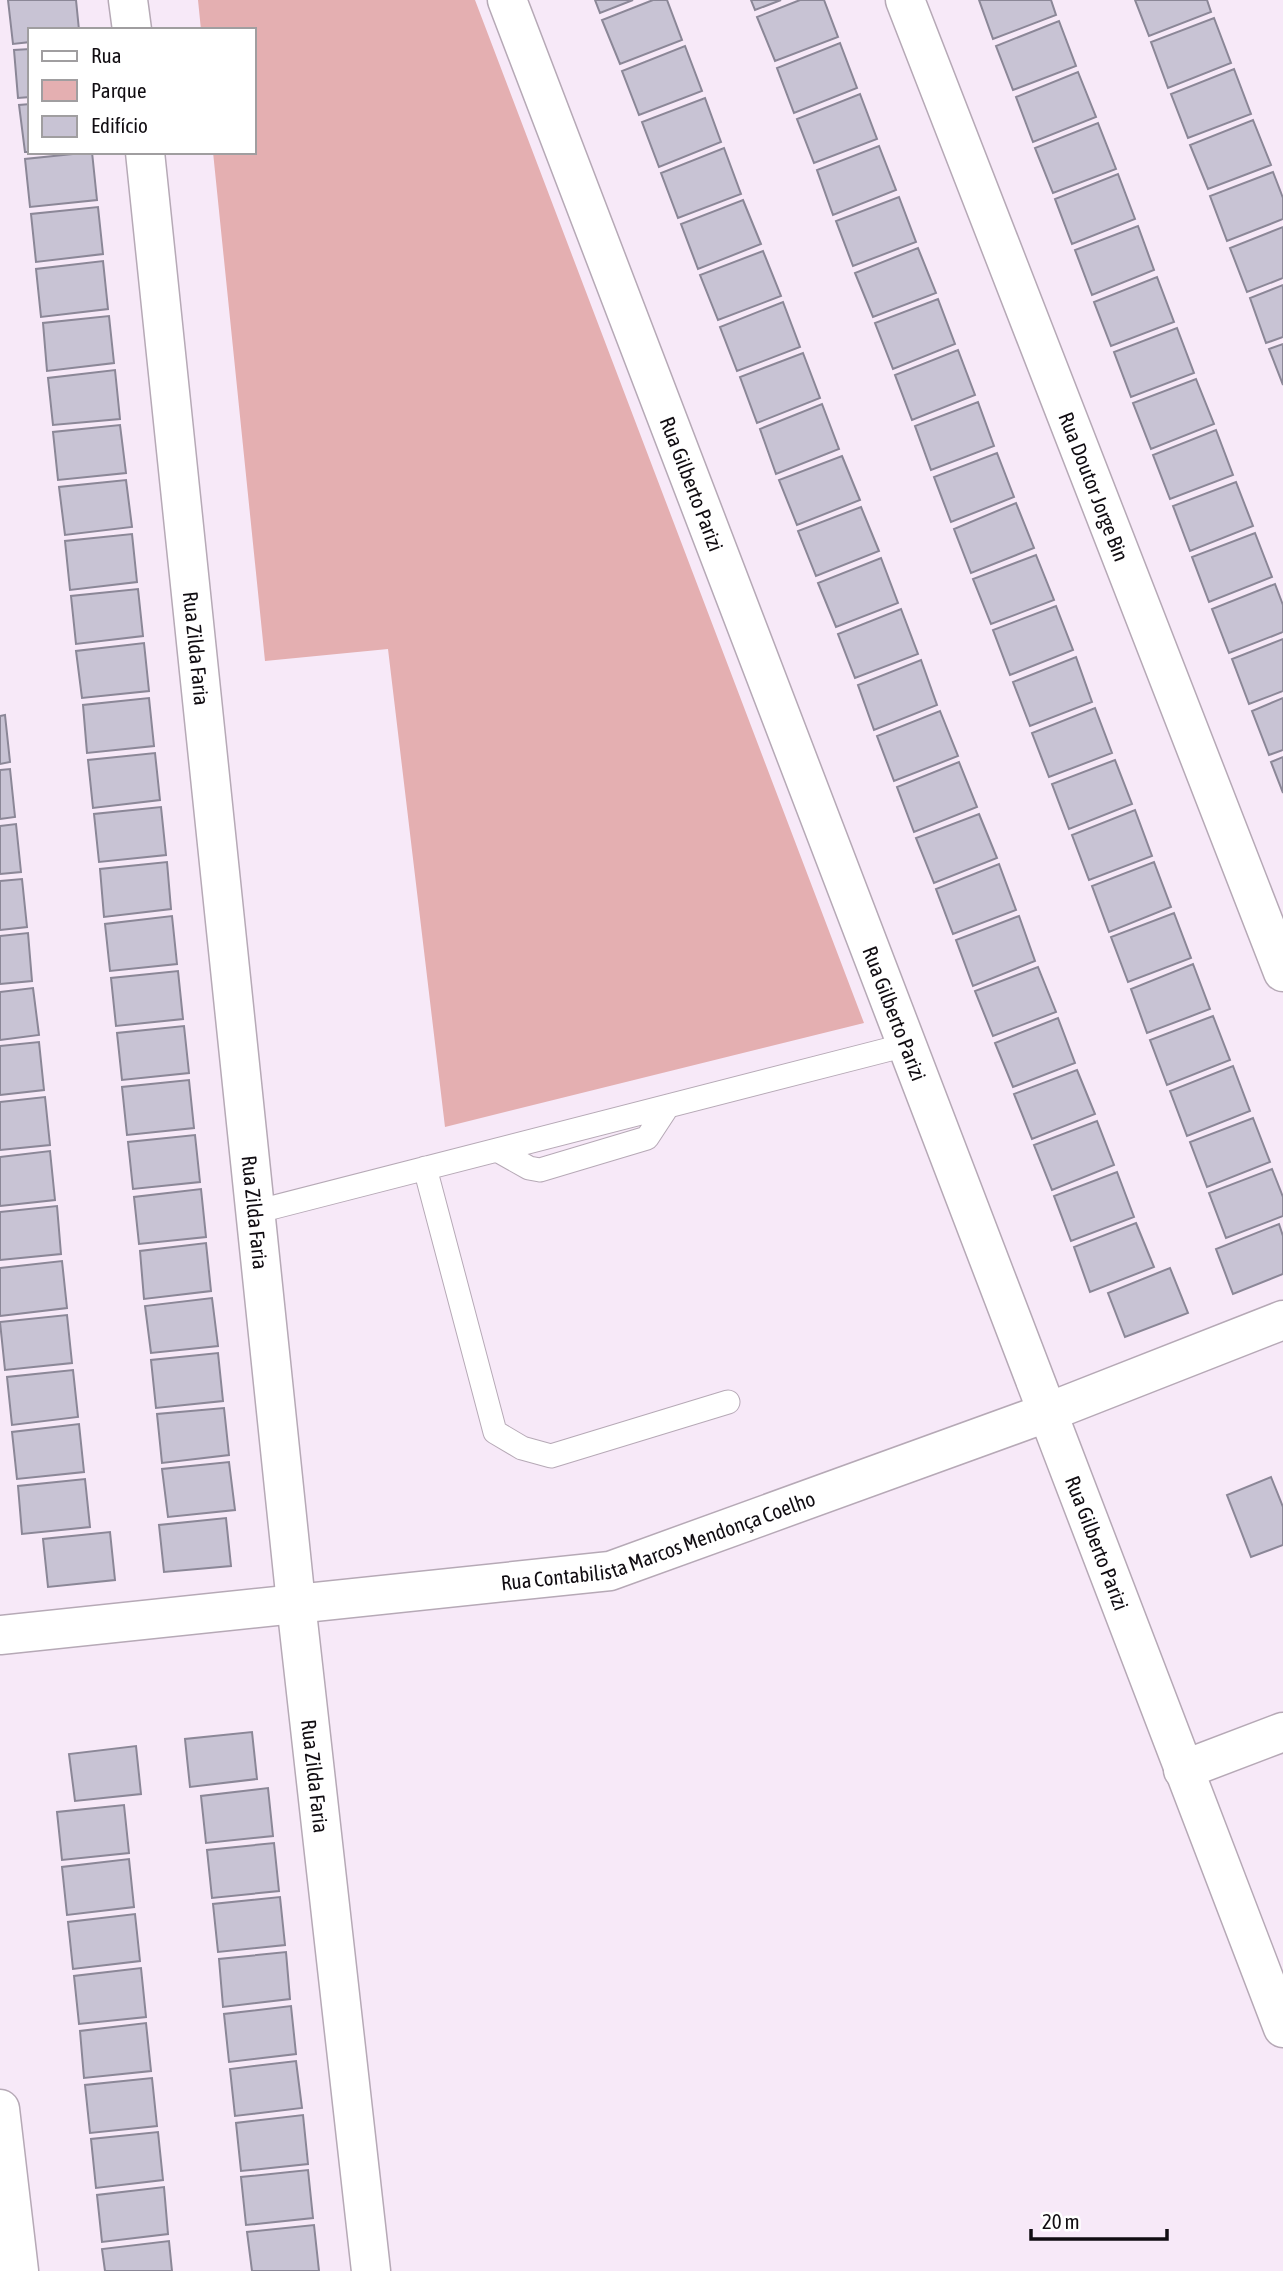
<svg xmlns="http://www.w3.org/2000/svg" width="1283" height="2271" font-family="'Asap Condensed',sans-serif">
<style>
.green{fill:#e4afb1}
.building{fill:#c8c3d4;stroke:#8b8797;stroke-width:2}
.lines{fill:none;stroke-linecap:round;stroke-linejoin:round}
.lane-casing{stroke:#b6a9b6;stroke-width:25}
.street-casing{stroke:#b6a9b6;stroke-width:41}
.lane{stroke:#fff;stroke-width:23}
.street{stroke:#fff;stroke-width:38}
.labels{text-anchor:middle;dominant-baseline:central;stroke-width:5;stroke-linejoin:round;paint-order:stroke}
.street-label{font-size:21px;fill:#110d12;stroke:#fff}
</style>
<rect width="100%" height="100%" fill="#f7e9f8"/>
<path class="green" d="M 198,0 L 475,0 L 864,1023 L 445,1127 L 388,649 L 265,661 L 213,152 L 254,152 L 254,30 L 201,30 Z"/>
<path class="building" d="M 8,0 L 76,0 L 79,30 L 30,30 L 30,42 L 13,44 Z
M 595,0 L 633,0 L 600,13 Z
M 653,0 L 667,0 L 682,40 L 620,64 L 602,20 Z
M 751,0 L 781,0 L 755,10 Z
M 800,0 L 824,0 L 838,37 L 775,61 L 757,17 Z
M 979,0 L 1051,0 L 1056,15 L 993,39 Z
M 1135,0 L 1207,0 L 1211,12 L 1149,36 Z
M 1214,18 L 1231,63 L 1168,88 L 1151,42 Z
M 1059,21 L 1076,66 L 1013,90 L 996,46 Z
M 840,43 L 857,88 L 794,113 L 777,68 Z
M 685,46 L 702,91 L 639,115 L 622,71 Z
M 30,49 L 30,97 L 18,98 L 14,50 Z
M 1234,69 L 1251,114 L 1188,138 L 1171,94 Z
M 1078,72 L 1096,117 L 1033,142 L 1016,97 Z
M 860,94 L 877,139 L 814,163 L 797,119 Z
M 705,98 L 721,142 L 659,167 L 642,122 Z
M 30,104 L 30,152 L 25,152 L 19,105 Z
M 1253,120 L 1271,165 L 1208,189 L 1190,145 Z
M 1098,123 L 1116,169 L 1053,193 L 1035,148 Z
M 879,146 L 896,190 L 833,215 L 817,170 Z
M 724,148 L 741,194 L 678,218 L 661,173 Z
M 92,152 L 97,200 L 30,207 L 25,159 Z
M 1273,172 L 1283,198 L 1283,219 L 1227,241 L 1210,196 Z
M 1118,174 L 1135,219 L 1072,244 L 1055,199 Z
M 899,197 L 916,242 L 853,266 L 836,221 Z
M 743,200 L 761,244 L 698,269 L 681,224 Z
M 98,207 L 103,254 L 36,262 L 31,214 Z
M 1138,226 L 1154,270 L 1092,295 L 1075,250 Z
M 1283,227 L 1283,278 L 1247,292 L 1230,248 Z
M 918,248 L 936,293 L 873,317 L 855,273 Z
M 763,251 L 781,296 L 718,320 L 700,275 Z
M 103,261 L 108,309 L 41,317 L 36,269 Z
M 1157,277 L 1174,322 L 1111,346 L 1094,302 Z
M 1283,285 L 1283,337 L 1266,343 L 1250,298 Z
M 938,299 L 955,344 L 893,369 L 875,323 Z
M 783,302 L 800,347 L 737,371 L 720,327 Z
M 109,316 L 114,363 L 47,371 L 43,323 Z
M 1177,328 L 1194,373 L 1131,397 L 1114,352 Z
M 1283,344 L 1283,385 L 1269,349 Z
M 958,350 L 975,395 L 912,420 L 895,375 Z
M 803,353 L 820,398 L 757,423 L 740,377 Z
M 115,370 L 120,419 L 53,425 L 48,378 Z
M 1196,379 L 1214,424 L 1151,449 L 1133,403 Z
M 978,402 L 994,446 L 931,470 L 915,426 Z
M 822,404 L 839,449 L 776,474 L 760,429 Z
M 120,425 L 126,473 L 58,480 L 53,432 Z
M 1216,430 L 1233,475 L 1170,499 L 1153,455 Z
M 997,453 L 1014,497 L 951,522 L 934,477 Z
M 842,456 L 860,500 L 797,525 L 779,480 Z
M 126,480 L 132,527 L 65,535 L 59,487 Z
M 1236,482 L 1253,526 L 1190,551 L 1173,506 Z
M 1016,503 L 1034,548 L 971,573 L 954,529 Z
M 861,507 L 879,551 L 816,576 L 798,531 Z
M 1255,533 L 1272,577 L 1209,602 L 1192,557 Z
M 132,534 L 137,582 L 70,590 L 65,541 Z
M 1036,555 L 1054,600 L 991,624 L 973,579 Z
M 881,558 L 898,603 L 836,627 L 818,583 Z
M 1275,584 L 1283,605 L 1283,632 L 1229,653 L 1212,609 Z
M 138,589 L 143,636 L 76,644 L 71,596 Z
M 1056,606 L 1073,650 L 1010,675 L 993,630 Z
M 901,609 L 918,654 L 855,678 L 838,634 Z
M 1283,639 L 1283,691 L 1249,704 L 1232,659 Z
M 144,643 L 149,691 L 82,698 L 76,651 Z
M 1076,657 L 1092,702 L 1030,726 L 1013,682 Z
M 921,660 L 937,705 L 874,730 L 858,685 Z
M 149,698 L 154,746 L 87,753 L 83,705 Z
M 1283,698 L 1283,750 L 1269,755 L 1252,711 Z
M 1095,708 L 1112,753 L 1049,777 L 1032,733 Z
M 940,711 L 958,756 L 894,781 L 877,736 Z
M 5,715 L 10,762 L 0,764 L 0,716 Z
M 155,753 L 160,800 L 93,808 L 88,760 Z
M 1283,757 L 1283,793 L 1271,762 Z
M 1115,760 L 1132,804 L 1069,829 L 1052,784 Z
M 959,762 L 977,807 L 914,832 L 897,787 Z
M 10,769 L 15,817 L 0,819 L 0,770 Z
M 161,807 L 166,855 L 99,862 L 94,814 Z
M 1135,810 L 1152,856 L 1089,880 L 1072,835 Z
M 979,814 L 997,858 L 934,883 L 916,838 Z
M 16,824 L 21,872 L 0,874 L 0,826 Z
M 167,862 L 171,909 L 104,917 L 100,869 Z
M 1154,862 L 1171,907 L 1109,932 L 1092,886 Z
M 999,864 L 1016,910 L 953,934 L 936,889 Z
M 22,879 L 27,927 L 0,930 L 0,881 Z
M 1174,913 L 1191,958 L 1128,982 L 1111,937 Z
M 172,916 L 177,964 L 110,971 L 105,924 Z
M 1019,916 L 1035,961 L 973,986 L 956,940 Z
M 28,933 L 32,981 L 0,984 L 0,936 Z
M 1193,964 L 1210,1009 L 1147,1033 L 1131,989 Z
M 1038,967 L 1056,1012 L 993,1036 L 975,991 Z
M 178,971 L 183,1019 L 116,1026 L 111,978 Z
M 33,988 L 39,1035 L 0,1040 L 0,992 Z
M 1213,1016 L 1230,1060 L 1167,1085 L 1150,1040 Z
M 1058,1018 L 1075,1063 L 1013,1087 L 995,1043 Z
M 184,1026 L 189,1073 L 122,1080 L 117,1033 Z
M 39,1042 L 44,1090 L 0,1095 L 0,1046 Z
M 1233,1066 L 1250,1111 L 1187,1136 L 1170,1091 Z
M 1077,1070 L 1095,1114 L 1032,1139 L 1014,1094 Z
M 189,1080 L 194,1128 L 127,1135 L 122,1087 Z
M 45,1097 L 50,1145 L 0,1150 L 0,1102 Z
M 1253,1118 L 1270,1162 L 1207,1187 L 1190,1142 Z
M 1097,1121 L 1114,1165 L 1052,1190 L 1034,1145 Z
M 195,1135 L 200,1182 L 133,1189 L 128,1142 Z
M 50,1151 L 55,1200 L 0,1206 L 0,1157 Z
M 1272,1169 L 1283,1197 L 1283,1216 L 1226,1238 L 1209,1193 Z
M 1117,1172 L 1134,1217 L 1071,1241 L 1054,1196 Z
M 201,1189 L 206,1237 L 139,1244 L 134,1197 Z
M 57,1206 L 61,1254 L 0,1260 L 0,1212 Z
M 1136,1223 L 1154,1267 L 1090,1292 L 1074,1247 Z
M 1279,1224 L 1283,1236 L 1283,1274 L 1233,1294 L 1216,1249 Z
M 206,1243 L 211,1291 L 144,1299 L 140,1251 Z
M 62,1261 L 67,1308 L 0,1316 L 0,1268 Z
M 1170,1268 L 1188,1313 L 1125,1337 L 1108,1293 Z
M 212,1298 L 218,1346 L 151,1353 L 145,1306 Z
M 67,1315 L 72,1363 L 5,1370 L 0,1322 Z
M 218,1353 L 223,1401 L 156,1408 L 151,1360 Z
M 73,1370 L 78,1417 L 12,1425 L 7,1377 Z
M 224,1408 L 229,1455 L 162,1463 L 157,1414 Z
M 79,1424 L 84,1472 L 17,1479 L 12,1432 Z
M 229,1462 L 235,1510 L 168,1517 L 162,1469 Z
M 1271,1477 L 1283,1507 L 1283,1545 L 1251,1557 L 1227,1495 Z
M 85,1479 L 90,1527 L 22,1534 L 18,1486 Z
M 226,1518 L 231,1566 L 164,1572 L 159,1525 Z
M 110,1532 L 115,1580 L 48,1587 L 43,1539 Z
M 252,1732 L 257,1779 L 190,1787 L 185,1739 Z
M 136,1746 L 141,1794 L 75,1801 L 69,1754 Z
M 268,1788 L 273,1836 L 206,1843 L 201,1796 Z
M 124,1805 L 129,1853 L 62,1860 L 57,1812 Z
M 274,1843 L 279,1891 L 212,1898 L 207,1850 Z
M 129,1859 L 134,1907 L 67,1915 L 62,1867 Z
M 280,1897 L 285,1945 L 218,1952 L 213,1904 Z
M 135,1914 L 140,1961 L 73,1969 L 68,1922 Z
M 286,1952 L 290,1999 L 223,2007 L 219,1959 Z
M 141,1968 L 146,2017 L 79,2024 L 74,1976 Z
M 291,2006 L 296,2054 L 229,2062 L 224,2014 Z
M 146,2023 L 151,2071 L 84,2078 L 80,2031 Z
M 296,2061 L 302,2108 L 235,2116 L 230,2069 Z
M 152,2078 L 157,2126 L 90,2133 L 85,2085 Z
M 303,2115 L 308,2164 L 241,2171 L 236,2123 Z
M 158,2132 L 163,2180 L 96,2188 L 91,2139 Z
M 308,2170 L 313,2218 L 246,2225 L 241,2177 Z
M 164,2187 L 168,2234 L 102,2242 L 97,2195 Z
M 314,2225 L 319,2271 L 252,2271 L 247,2232 Z
M 169,2241 L 172,2271 L 105,2271 L 102,2249 Z"/>
<g class="lines">
<g class="lane-casing">
<path id="lane" d="M 497,1150 L 529,1168 L 540,1170 L 647,1138 L 668,1106
M 425,1168 L 495,1432 L 522,1448 L 551,1456 L 728,1402
M 255,1212 L 906,1045"/>
</g>
<g class="street-casing">
<g id="street">
<path d="M 128,0 L 132,30"/>
<path id="s1" d="M 507,0 L 1283,2028"/>
<path id="s2" d="M 905,0 L 1283,972"/>
<path id="s3" d="M 145,152 L 296,1603 L 371,2271"/>
<path id="s4" d="M 0,1635 L 610,1571 L 1046,1413 L 1283,1320"/>
<path d="M 1183,1770 L 1283,1732"/>
<path d="M 0,2109 L 19,2271"/>
</g>
</g>
<use href="#lane" class="lane"/>
<use href="#street" class="street"/>
</g>
<g class="labels">
<g class="street-label">
<text stroke="none"><textPath href="#s1" startOffset="518">Rua Gilberto Parizi</textPath></text>
<text stroke="none"><textPath href="#s2" startOffset="522">Rua Doutor Jorge Bin</textPath></text>
<text stroke="none"><textPath href="#s3" startOffset="499">Rua Zilda Faria</textPath></text>
<text stroke="none"><textPath href="#s1" startOffset="1085">Rua Gilberto Parizi</textPath></text>
<text stroke="none"><textPath href="#s3" startOffset="1066">Rua Zilda Faria</textPath></text>
<text stroke="none"><textPath href="#s4" startOffset="667">Rua Contabilista Marcos Mendonça Coelho</textPath></text>
<text stroke="none"><textPath href="#s1" startOffset="1652">Rua Gilberto Parizi</textPath></text>
<text stroke="none"><textPath href="#s3" startOffset="1633">Rua Zilda Faria</textPath></text>
</g>
</g>
<rect x="28" y="28" width="228" height="126" fill="#ffffff" stroke="#a09ea0" stroke-width="2"/>
<rect x="42" y="51" width="35" height="10" fill="#ffffff" stroke="#a09ea0" stroke-width="2"/>
<text x="91" y="63" font-size="21" fill="#110d12">Rua</text>
<rect x="42" y="80" width="35" height="21" fill="#e4afb1" stroke="#a09ea0" stroke-width="2"/>
<text x="91" y="98" font-size="21" fill="#110d12">Parque</text>
<rect x="42" y="116" width="35" height="21" fill="#c8c3d4" stroke="#a09ea0" stroke-width="2"/>
<text x="91" y="133" font-size="21" fill="#110d12">Edifício</text>
<path d="M1031 2229v10h136v-10" fill="none" stroke="#110d12" stroke-width="3.5"/>
<text x="1042" y="2229" font-size="21" fill="#110d12" stroke="#ffffff" stroke-width="5" paint-order="stroke">20 m</text>
</svg>
